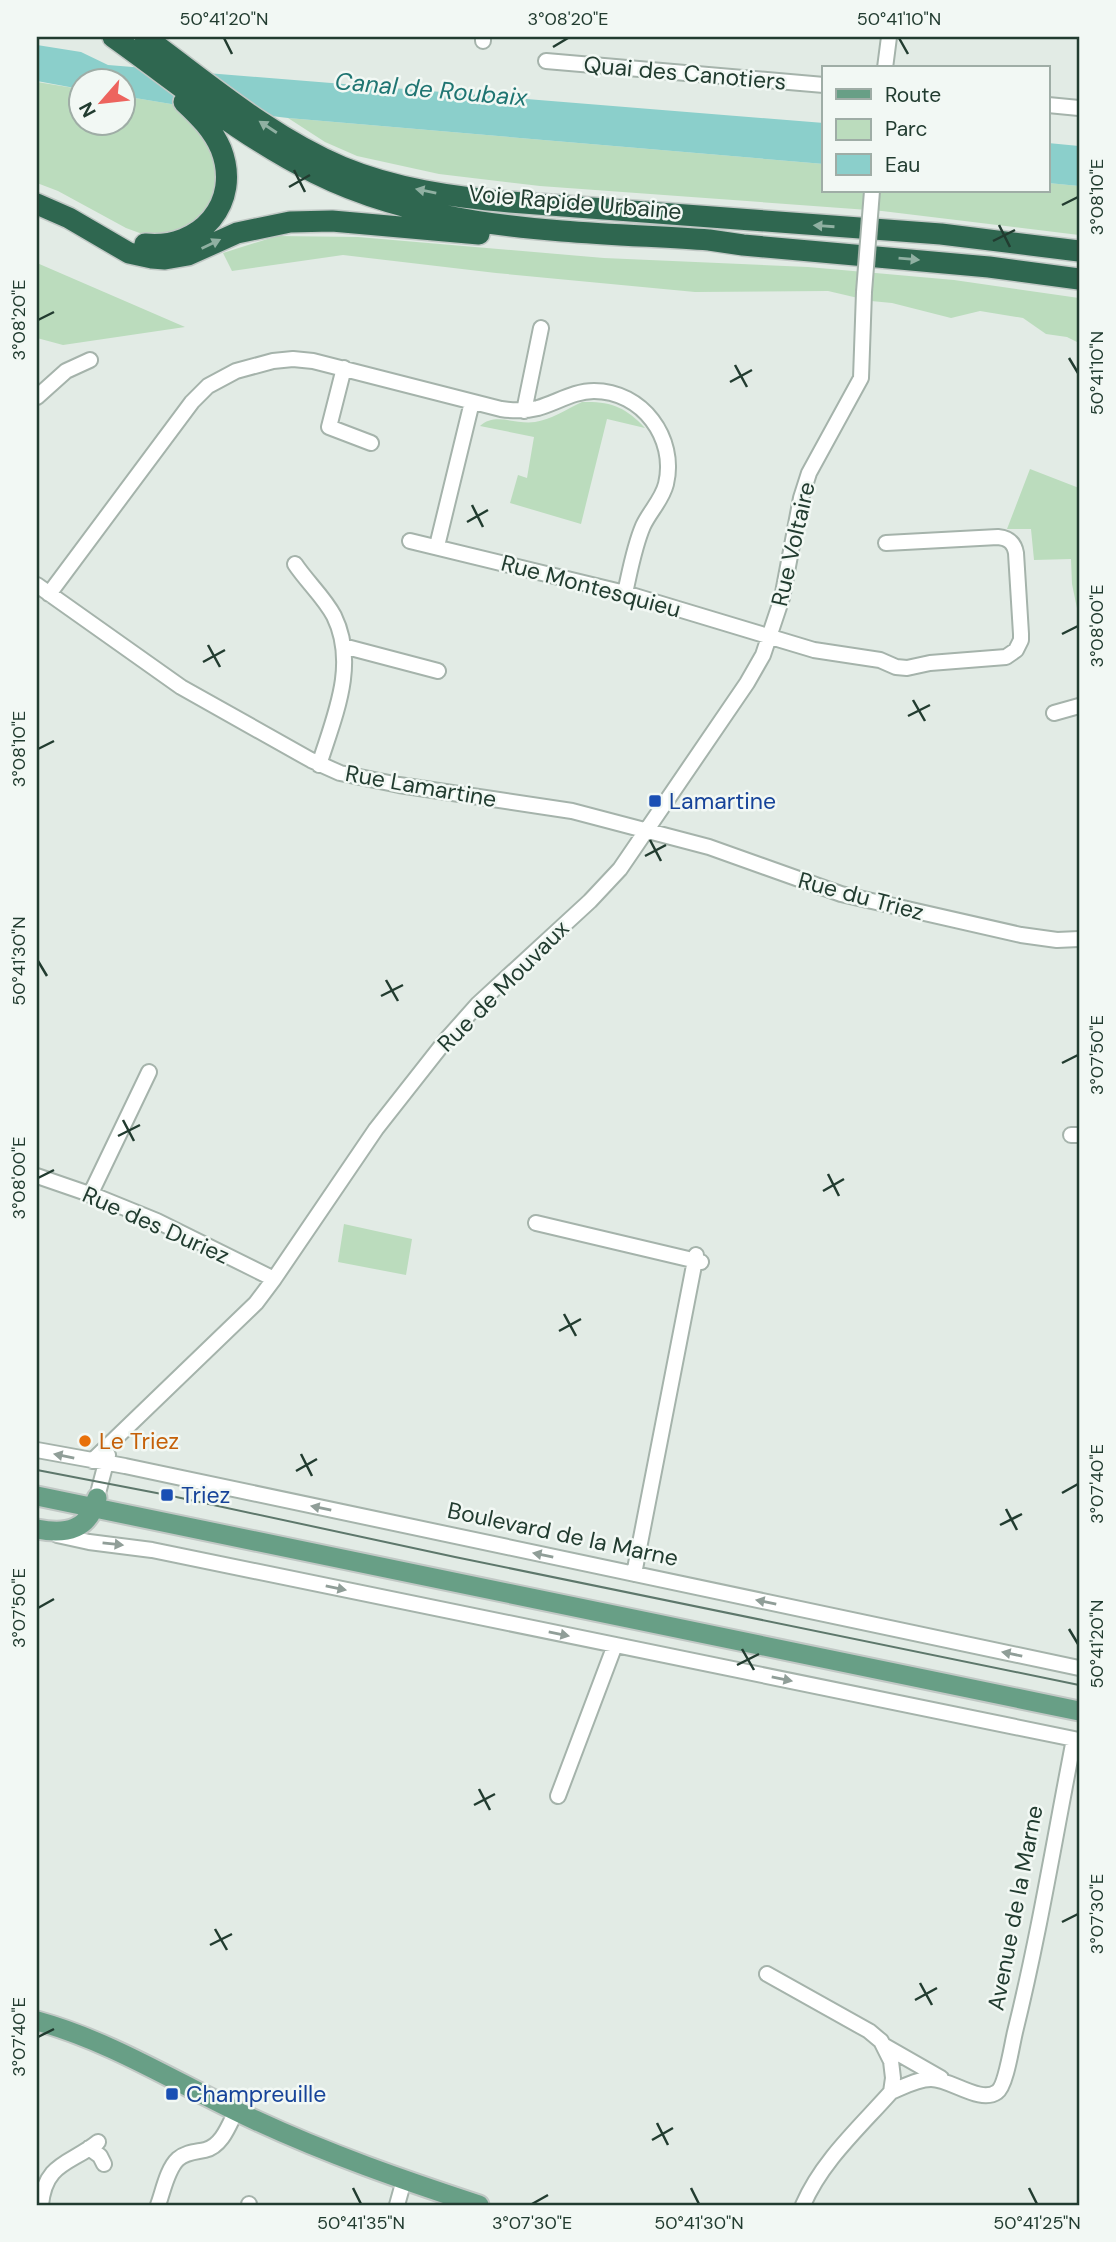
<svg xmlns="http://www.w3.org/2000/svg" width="1116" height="2242" font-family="'DM Sans',sans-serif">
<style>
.green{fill:#bbdcbd}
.water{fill:#8bcfcb}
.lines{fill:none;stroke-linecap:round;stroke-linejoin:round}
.minor-casing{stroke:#a5b3ab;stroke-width:18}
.major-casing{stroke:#c1c8c5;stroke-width:23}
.highway-casing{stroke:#c1c8c5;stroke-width:24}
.minor{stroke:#fff;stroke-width:14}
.major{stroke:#689f86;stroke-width:19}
.highway{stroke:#2f6750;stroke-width:21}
.tram{stroke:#5d776b;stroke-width:2}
.minor-bridge-casing{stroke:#a5b3ab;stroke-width:18;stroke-linecap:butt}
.minor-bridge{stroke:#fff;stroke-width:14}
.oneway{fill:#90b0a2}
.oneway2{fill:#909e98}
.ticks{fill:none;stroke:#223c30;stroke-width:2.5}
.transit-dot{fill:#1a4fb4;stroke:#f2f8f4;stroke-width:2.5}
.food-dot{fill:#e8710a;stroke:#f2f8f4;stroke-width:2.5}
.labels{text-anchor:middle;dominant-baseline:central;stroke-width:5;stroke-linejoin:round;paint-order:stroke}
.street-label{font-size:23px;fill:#223c30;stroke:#f2f8f4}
.transit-label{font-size:23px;fill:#164399;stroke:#f2f8f4;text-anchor:start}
.food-label{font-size:23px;fill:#c56008;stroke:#f2f8f4;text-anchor:start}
.water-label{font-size:24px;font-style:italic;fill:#1f7572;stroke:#f2f8f4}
.neatline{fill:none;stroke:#223c30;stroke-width:2.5}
.ticks-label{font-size:18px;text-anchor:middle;fill:#223c30}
</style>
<rect width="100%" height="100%" fill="#e2ebe5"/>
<path class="green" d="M 37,82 L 80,89 L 80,122 L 122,122 L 123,96 L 177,105 L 195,125 L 211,148 L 217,168 L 217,189 L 212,203 L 203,216 L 181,232 L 145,235 L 126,228 L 58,191 L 37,183 Z
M 288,118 L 824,164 L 824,191 L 1048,191 L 1048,183 L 1079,186 L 1079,235 L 882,211 L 540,186 L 439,174 L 357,156 L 325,142 Z
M 277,236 L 358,237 L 604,258 L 808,267 L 954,280 L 1079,298 L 1079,343 L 1067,337 L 1046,334 L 1023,318 L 980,311 L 951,318 L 892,303 L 871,301 L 828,291 L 695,292 L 496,273 L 343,255 L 232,271 L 223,253 Z
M 37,263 L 185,327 L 63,345 L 37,338 Z
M 582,402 C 610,401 626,407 645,428 L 607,419 L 581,524 L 510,503 L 518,475 L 527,478 L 534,437 L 480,426 C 495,412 516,425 535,422 C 550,420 567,409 582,402 Z
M 1030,469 L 1079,488 L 1079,618 L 1072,584 L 1071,559 L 1034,560 L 1031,529 L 1007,529 Z
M 344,1224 L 412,1239 L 406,1275 L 338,1262 Z"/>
<path class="water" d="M 37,45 L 81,52 L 108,65 L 824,123 L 824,164 L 288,118 L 177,105 L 123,96 L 122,80 L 80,80 L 80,89 L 37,81 Z
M 1048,143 L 1079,146 L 1079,186 L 1048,183 Z"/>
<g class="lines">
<g class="minor-casing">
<path id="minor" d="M 483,41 L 483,37
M 546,61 L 824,85
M 885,68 L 889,37
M 1048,105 L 1079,108
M 344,368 L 329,427 L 371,443
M 37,397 L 66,371 L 90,360
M 524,411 L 541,328
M 410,541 L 625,593 L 814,650 L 880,660 L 896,667 L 907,668 L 930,663 L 1006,657 L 1016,650 L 1021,640 L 1021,634 L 1016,553 C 1014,542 1008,538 998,537 L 886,543
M 437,546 L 472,402
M 295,564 C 307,582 324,597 334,616 C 358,665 334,717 319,765
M 37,585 L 181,687 L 311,760 L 340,773 L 399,785 L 572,811 L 709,847 L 841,894 L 1021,935 L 1057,940 L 1079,939
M 49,594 L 192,402 L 208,386 L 236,371 L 273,361 L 293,359 L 313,361 L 501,409 C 514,411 526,411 538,408 C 558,402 574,391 594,391 C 642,391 677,438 666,484 C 662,500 650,511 643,526 C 634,547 630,571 625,593
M 343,646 L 438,671
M 1054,713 L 1079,706
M 1071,1135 L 1079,1135
M 37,1176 L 98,1197 L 157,1221 L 274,1279
M 90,1195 L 149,1072
M 536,1223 L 701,1262
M 37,1450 L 125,1466 L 1079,1668
M 92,1461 L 256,1303 L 274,1279 L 376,1129 L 446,1040 L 478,1004 L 590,901 L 620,869 L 747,683 L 763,655 L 782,598 L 801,498 L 809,473 L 861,378 L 864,292
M 97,1497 L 108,1455
M 57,1535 L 89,1542 L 152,1550 L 1079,1740
M 634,1574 L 696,1255
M 558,1796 L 615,1645
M 767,1974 L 869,2031 L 881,2041 L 891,2061 L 893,2078 L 891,2092 C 859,2128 822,2161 803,2205
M 885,2046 L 941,2078
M 891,2092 C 903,2087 917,2079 931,2079 C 951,2079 980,2104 997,2092 C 1006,2086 1012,2044 1015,2032 C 1039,1935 1055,1836 1074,1739
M 89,2148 L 100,2156 L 104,2164
M 249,2204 L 249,2205
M 41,2205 C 45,2162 71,2164 98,2142
M 158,2205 C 163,2192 167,2169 178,2159 C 186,2152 196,2152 205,2150 C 222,2146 229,2125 236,2111
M 397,2205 L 404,2180"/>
</g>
<g class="major-casing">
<path id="major" d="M 37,1496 L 1079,1711
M 37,1529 C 67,1535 89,1530 97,1498
M 37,2021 C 114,2042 183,2087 255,2120 C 328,2154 403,2180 479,2205"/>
</g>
<g class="highway-casing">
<path id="highway" d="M 113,37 C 179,84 242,137 315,173 C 435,233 578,231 709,240 L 743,245 L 989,267 L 1079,279
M 145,37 C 208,83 269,136 342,167 C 395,189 453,197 510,202 L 941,234 L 1079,251
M 37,204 L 69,218 L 129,253 L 152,258 L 165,259 L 188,255 L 237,233 L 290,222 L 332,221 L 479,234
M 145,244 C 200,250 242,203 221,149 C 213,130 199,116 184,102"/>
</g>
<use href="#minor" class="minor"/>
<use href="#major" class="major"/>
<use href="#highway" class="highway"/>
<path class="tram" d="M 37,1470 L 167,1495 L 455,1557 L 1079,1685"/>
<g class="minor-bridge-casing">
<path id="minor-bridge" d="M 864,292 L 872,191"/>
</g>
<use href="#minor-bridge" class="minor-bridge"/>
</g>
<defs><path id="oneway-solid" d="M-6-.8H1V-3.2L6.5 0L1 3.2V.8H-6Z" transform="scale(1.75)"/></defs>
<g class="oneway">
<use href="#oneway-solid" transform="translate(268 127) rotate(-147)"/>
<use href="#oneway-solid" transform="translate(426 191) rotate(-169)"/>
<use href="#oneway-solid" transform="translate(824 226) rotate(-176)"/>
<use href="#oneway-solid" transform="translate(211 244) rotate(-26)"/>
<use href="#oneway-solid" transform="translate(909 259) rotate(5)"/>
</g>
<g class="oneway2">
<use href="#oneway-solid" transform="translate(64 1456) rotate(-168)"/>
<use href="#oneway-solid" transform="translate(321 1508) rotate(-168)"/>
<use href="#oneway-solid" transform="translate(113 1544) rotate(6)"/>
<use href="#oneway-solid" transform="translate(543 1555) rotate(-168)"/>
<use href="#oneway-solid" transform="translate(336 1588) rotate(12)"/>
<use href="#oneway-solid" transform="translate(766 1602) rotate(-168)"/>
<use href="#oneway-solid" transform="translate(559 1634) rotate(11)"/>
<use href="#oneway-solid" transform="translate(1012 1654) rotate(-168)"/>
<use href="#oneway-solid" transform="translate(782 1679) rotate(11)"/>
</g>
<path class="ticks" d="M 224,38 L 232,54M 899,38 L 908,54M 553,47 L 568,38M 294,170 L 305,192M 289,187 L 310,175M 1062,205 L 1078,197M 999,225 L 1010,247M 993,241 L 1015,230M 38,320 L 54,312M 1069,358 L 1078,373M 735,365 L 747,387M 730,382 L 752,370M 472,505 L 483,527M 467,522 L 488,510M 1062,634 L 1078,626M 208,645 L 220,667M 203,662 L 225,650M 913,700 L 925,721M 908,716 L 930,705M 38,749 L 54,741M 650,840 L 661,861M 645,856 L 666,845M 38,961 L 47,976M 386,980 L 398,1001M 381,996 L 403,985M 1062,1063 L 1078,1055M 123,1120 L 134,1141M 118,1136 L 140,1125M 828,1174 L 839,1196M 38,1178 L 54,1170M 823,1191 L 844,1179M 564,1314 L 576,1336M 559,1331 L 581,1319M 301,1454 L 312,1476M 296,1471 L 317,1459M 1062,1493 L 1078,1484M 1006,1509 L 1017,1530M 1000,1525 L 1022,1514M 38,1608 L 54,1599M 1069,1629 L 1078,1644M 742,1649 L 754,1670M 737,1665 L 759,1654M 479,1789 L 490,1810M 474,1805 L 495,1794M 1062,1922 L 1078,1914M 215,1929 L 227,1950M 210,1945 L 232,1934M 920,1983 L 932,2005M 915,2000 L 937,1988M 38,2037 L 54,2029M 657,2123 L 668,2145M 652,2140 L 673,2128M 353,2188 L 361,2204M 691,2188 L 699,2204M 1029,2188 L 1037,2204M 532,2204 L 548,2195"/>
<g class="transit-dot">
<rect x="648" y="794" width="14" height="14" rx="3.5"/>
<rect x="160" y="1488" width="14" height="14" rx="3.5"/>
<rect x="165" y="2087" width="14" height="14" rx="3.5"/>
</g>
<circle class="food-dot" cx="85" cy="1441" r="7"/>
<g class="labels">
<g class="street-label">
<text transform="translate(685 73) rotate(5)">Quai des Canotiers</text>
<text transform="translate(575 202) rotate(5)">Voie Rapide Urbaine</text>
<text transform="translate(793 544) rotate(-77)">Rue Voltaire</text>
<text transform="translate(591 586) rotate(15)">Rue Montesquieu</text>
<text transform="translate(421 786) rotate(10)">Rue Lamartine</text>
<text transform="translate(861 896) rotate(15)">Rue du Triez</text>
<text transform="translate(503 986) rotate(-45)">Rue de Mouvaux</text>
<text transform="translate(156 1225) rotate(24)">Rue des Duriez</text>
<text transform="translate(563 1534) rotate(12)">Boulevard de la Marne</text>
<text transform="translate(1015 1908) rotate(-79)">Avenue de la Marne</text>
</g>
<g class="transit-label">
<text x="669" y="801">Lamartine</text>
<text x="181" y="1495">Triez</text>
<text x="186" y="2094">Champreuille</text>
</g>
<g class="food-label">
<text x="99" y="1441">Le Triez</text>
</g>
<g class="water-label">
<text transform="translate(431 89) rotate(5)">Canal de Roubaix</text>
</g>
</g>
<rect width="1116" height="2242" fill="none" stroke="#f2f8f4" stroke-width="77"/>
<rect x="822" y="66" width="228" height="126" fill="#f2f8f4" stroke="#9fada6" stroke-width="2"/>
<rect x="836" y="89" width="35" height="10" fill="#689f86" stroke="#9fada6" stroke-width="2"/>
<text x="885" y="102" font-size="21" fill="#223c30">Route</text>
<rect x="836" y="119" width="35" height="21" fill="#bbdcbd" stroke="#9fada6" stroke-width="2"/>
<text x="885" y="136" font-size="21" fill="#223c30">Parc</text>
<rect x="836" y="154" width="35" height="21" fill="#8bcfcb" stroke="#9fada6" stroke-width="2"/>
<text x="885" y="172" font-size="21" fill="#223c30">Eau</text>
<g transform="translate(102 102) rotate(242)"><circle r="33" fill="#f2f8f4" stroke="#9fada6" stroke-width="2"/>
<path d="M0-5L12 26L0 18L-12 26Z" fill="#ed645e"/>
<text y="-10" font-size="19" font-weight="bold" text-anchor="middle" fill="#223c30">N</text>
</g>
<rect x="38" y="38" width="1040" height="2166" class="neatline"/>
<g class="ticks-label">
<text x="224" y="25">50°41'20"N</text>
<text x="568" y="25">3°08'20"E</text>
<text x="899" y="25">50°41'10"N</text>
<text transform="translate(1097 197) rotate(-90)" y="6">3°08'10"E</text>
<text transform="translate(19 320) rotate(-90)" y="6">3°08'20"E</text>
<text transform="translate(1097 373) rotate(-90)" y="6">50°41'10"N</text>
<text transform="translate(1097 626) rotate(-90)" y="6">3°08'00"E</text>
<text transform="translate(19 749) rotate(-90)" y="6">3°08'10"E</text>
<text transform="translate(19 961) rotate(-90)" y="6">50°41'30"N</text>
<text transform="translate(1097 1055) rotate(-90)" y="6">3°07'50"E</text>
<text transform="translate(19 1178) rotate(-90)" y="6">3°08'00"E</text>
<text transform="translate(1097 1484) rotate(-90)" y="6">3°07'40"E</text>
<text transform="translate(19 1608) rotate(-90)" y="6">3°07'50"E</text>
<text transform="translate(1097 1644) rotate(-90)" y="6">50°41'20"N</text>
<text transform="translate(1097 1914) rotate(-90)" y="6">3°07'30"E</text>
<text transform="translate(19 2037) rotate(-90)" y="6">3°07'40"E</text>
<text x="361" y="2229">50°41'35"N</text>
<text x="532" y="2229">3°07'30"E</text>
<text x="699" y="2229">50°41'30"N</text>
<text x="1037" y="2229">50°41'25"N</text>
</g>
</svg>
